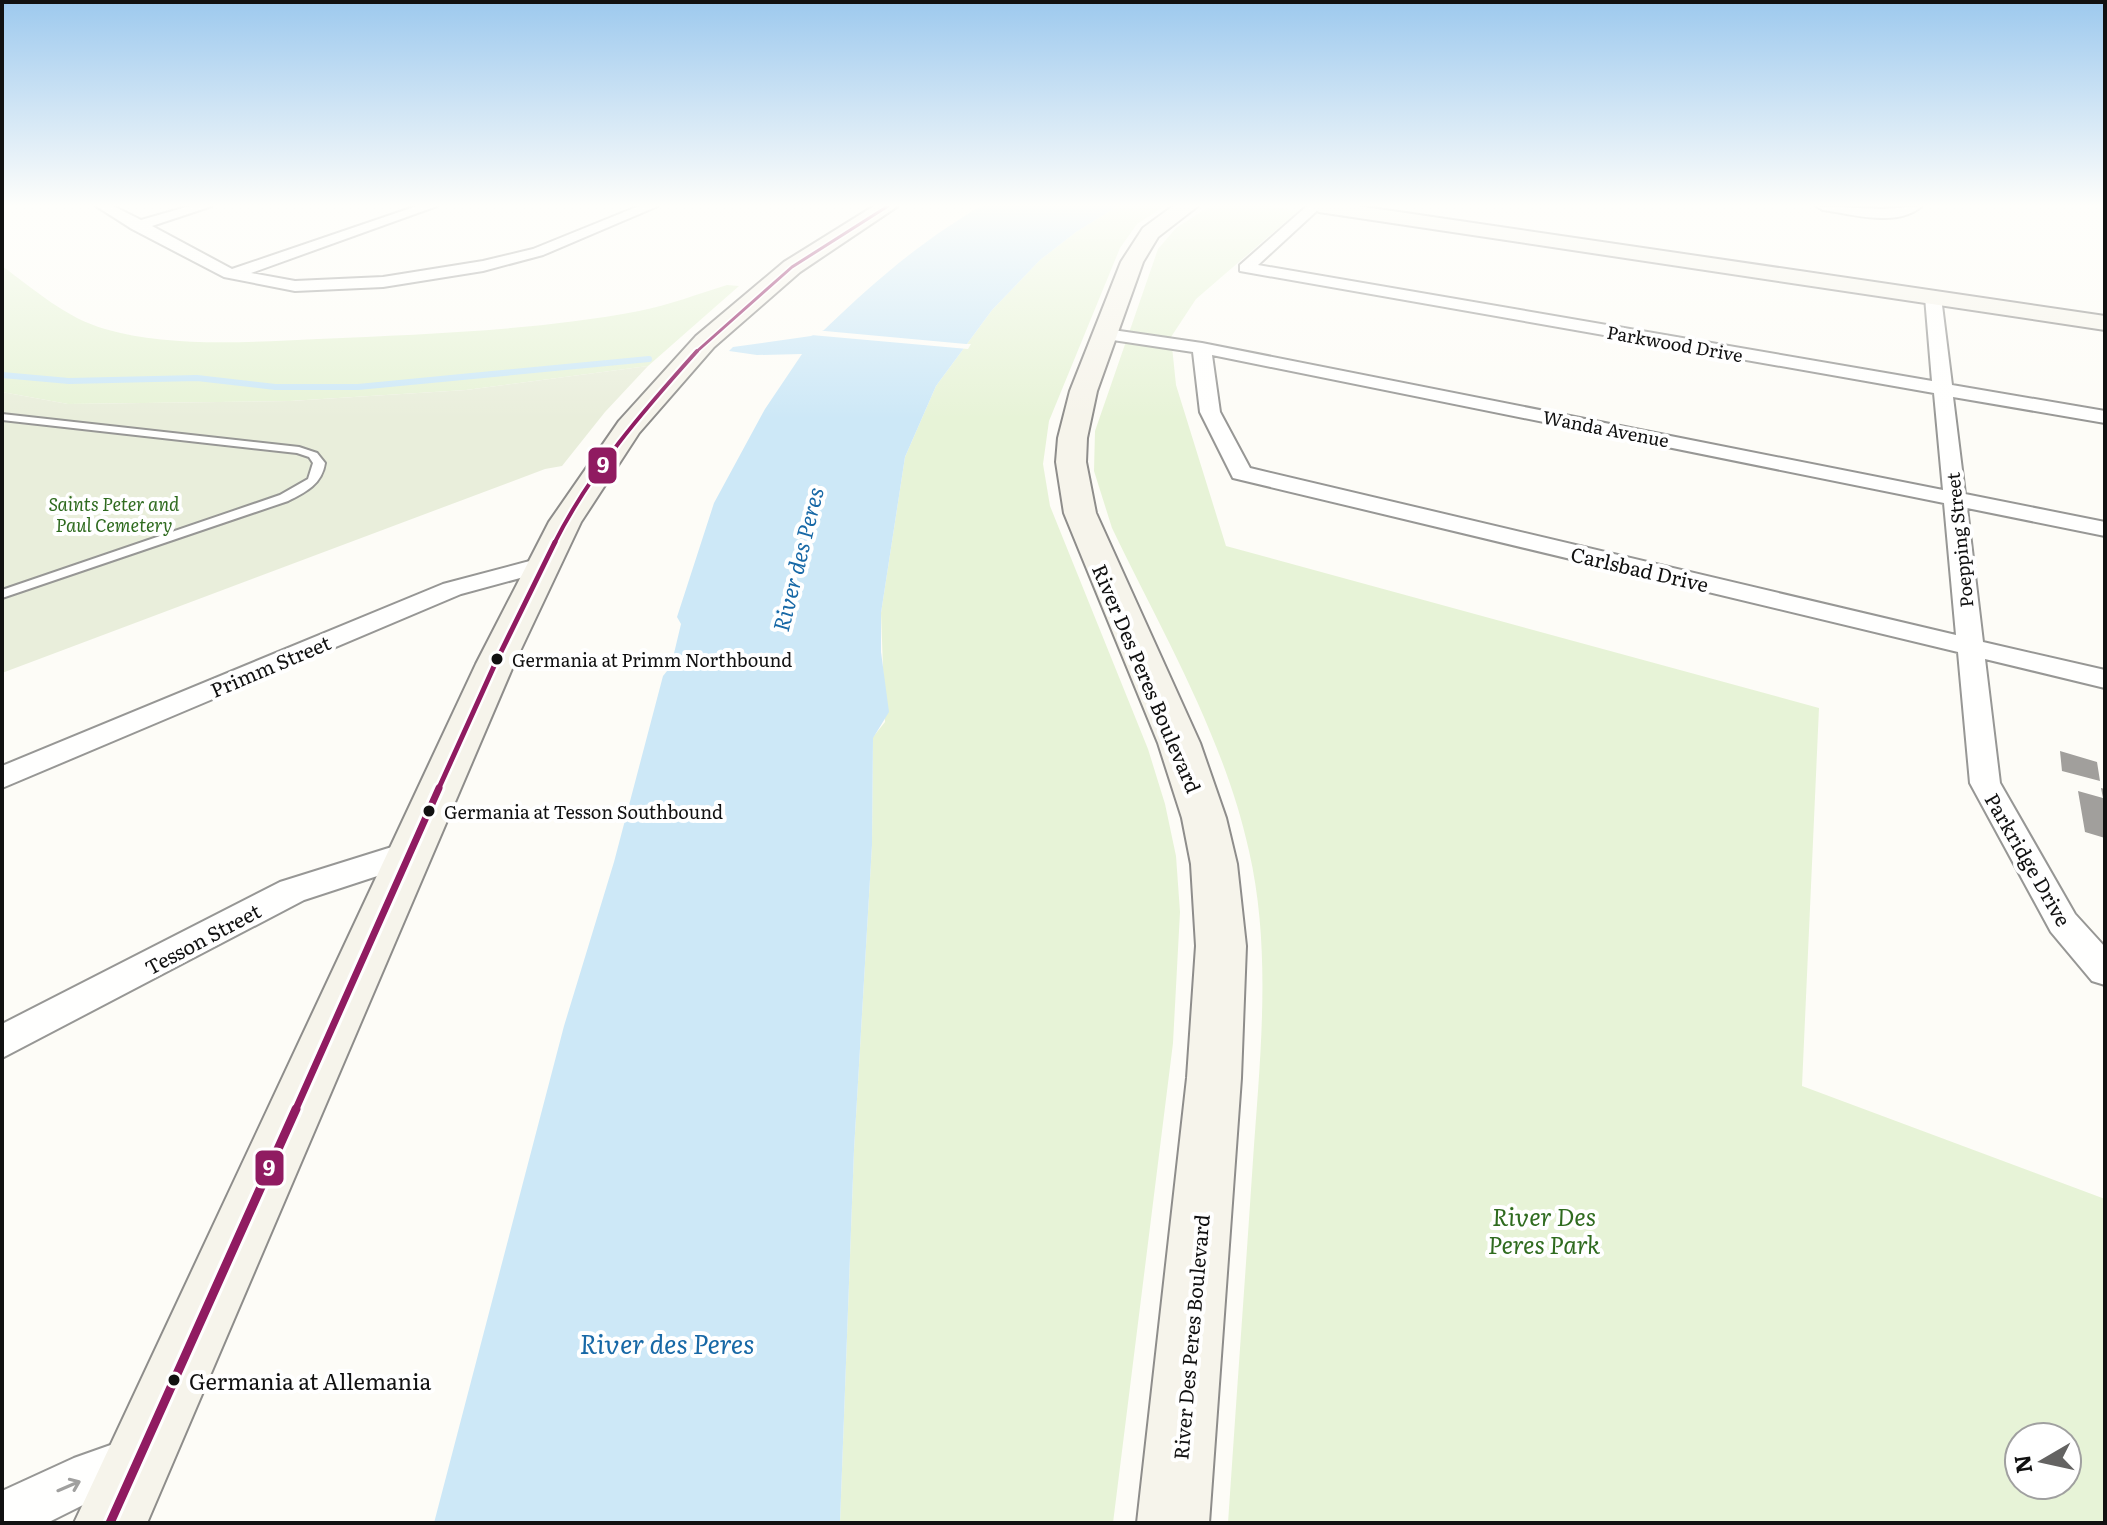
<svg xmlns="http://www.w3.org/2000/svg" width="2107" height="1525" font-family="Literata,serif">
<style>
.green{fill:#e7f3d7;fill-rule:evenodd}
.cemetery{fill:#e9eedb}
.water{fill:#cde8f7}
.pier{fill:#fdfcf7}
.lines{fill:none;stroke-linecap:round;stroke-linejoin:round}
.stream{stroke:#cde8f7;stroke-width:6}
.building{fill:#a19f9c}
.lane-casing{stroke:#979795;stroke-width:4}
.street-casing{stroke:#979795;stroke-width:4}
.secondary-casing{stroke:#8e8d8b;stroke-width:4}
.lane{fill:#fffffe;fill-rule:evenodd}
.street{fill:#fffffe;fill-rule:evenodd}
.secondary{fill:#f6f4eb;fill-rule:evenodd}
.bus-1-far4-casing{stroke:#fff;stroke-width:6}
.bus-1-far3-casing{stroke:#fff;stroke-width:8}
.bus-1-far2-casing{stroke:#fff;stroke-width:10}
.bus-1-far1-casing{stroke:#fff;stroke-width:13}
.bus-1-casing{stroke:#fff;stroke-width:15}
.bus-1-far4{stroke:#901b61;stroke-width:3}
.bus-1-far3{stroke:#901b61;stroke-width:4}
.bus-1-far2{stroke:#901b61;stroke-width:5}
.bus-1-far1{stroke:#901b61;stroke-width:7}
.bus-1{stroke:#901b61;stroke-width:9}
.oneway{stroke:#a0a09f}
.bus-dot{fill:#111;stroke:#fff;stroke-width:3}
.labels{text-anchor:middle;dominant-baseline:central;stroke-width:8;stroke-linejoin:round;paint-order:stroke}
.far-street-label{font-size:18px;fill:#111;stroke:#fff}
.far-park-label{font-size:18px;font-style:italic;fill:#2f6b1f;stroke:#fff}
.bus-label{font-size:18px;fill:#111;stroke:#fff;text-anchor:start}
.street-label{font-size:20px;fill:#111;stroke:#fff}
.water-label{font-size:22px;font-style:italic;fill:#1768a6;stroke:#fff}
.near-bus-label{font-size:22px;fill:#111;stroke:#fff;text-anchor:start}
.near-park-label{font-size:24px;font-style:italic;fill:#2f6b1f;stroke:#fff}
.near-water-label{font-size:26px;font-style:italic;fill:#1768a6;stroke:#fff}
.line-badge{stroke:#fff;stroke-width:3}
.badge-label{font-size:22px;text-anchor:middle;font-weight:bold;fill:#fff}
</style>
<rect width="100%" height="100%" fill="#fdfcf7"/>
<path class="green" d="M 1118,206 L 1165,206 L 1137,224 L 1120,248 L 1049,421 L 1043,464 L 1050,506 L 1148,749 L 1165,804 L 1176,856 L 1180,912 L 1173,1043 L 1113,1523 L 840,1523 L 854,1150 L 872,845 L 873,737 L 885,722 L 881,613 L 905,457 L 936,386 L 992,310 L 1040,260 L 1076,232 Z
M 1210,206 L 1271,206 L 1298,211 L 1196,299 L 1171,337 L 1176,385 L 1226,546 L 1819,708 L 1802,1086 L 2105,1199 L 2105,1523 L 1228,1523 C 1236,1402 1245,1281 1253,1160 C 1260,1059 1272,951 1249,851 C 1224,737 1162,632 1112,528 L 1094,471 L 1095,431 L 1158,249 L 1176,228 ZM 2019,1437 L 2067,1437 L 2067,1485 L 2019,1485 Z
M 2,266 C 35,290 66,318 105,329 C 169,348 252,342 318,339 C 425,334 534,331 639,311 C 669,305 698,294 727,285 L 739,286 L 648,366 L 466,390 L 290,401 L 68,404 L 2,392 Z"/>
<path class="cemetery" d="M 648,366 L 605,412 L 562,466 L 545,469 L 2,673 L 2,392 L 68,404 L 290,401 L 466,390 Z"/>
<path class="water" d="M 981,206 L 1118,206 L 1076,232 L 1040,260 L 992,310 L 936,386 L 905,457 L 881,613 L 881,652 L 889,712 L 873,738 L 872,845 L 854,1150 L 840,1523 L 434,1523 L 564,1026 L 614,862 L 663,676 L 671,666 L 681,624 L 677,617 L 714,503 L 765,409 L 802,354 L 757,355 L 729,351 L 733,347 L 811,336 L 824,330 C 876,280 919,243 981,206 Z"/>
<path class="pier" d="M 814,330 L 966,344 L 971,344 L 968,349 L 800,334 Z"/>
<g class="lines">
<path class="stream" d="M 2,375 L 69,381 L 197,378 L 275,387 L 358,387 L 649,359"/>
</g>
<path class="building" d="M 2060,751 L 2097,762 L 2100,781 L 2062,771 Z
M 2101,788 L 2105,789 L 2105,838 L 2085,832 L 2078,791 L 2103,798 Z"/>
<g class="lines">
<g class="lane-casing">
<path id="lane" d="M 2,414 L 299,447 L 317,453 L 325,463 C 322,484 306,492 288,501 L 2,598 L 2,590 L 280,495 L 308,479 L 313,463 L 309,457 L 297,453 L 2,420 Z"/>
</g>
<g class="street-casing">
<path id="street" d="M 96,206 L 113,206 L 141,220 L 190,206 L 212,206 L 152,226 L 232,269 L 417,206 L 437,206 L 251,273 L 295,281 L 383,277 L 483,261 L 533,249 L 639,206 L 658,206 L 543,255 L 483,271 L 383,287 L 295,291 L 224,277 L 132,229 Z
M 1307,206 L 1322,206 L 1258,265 L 1932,381 L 1925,297 L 1933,292 L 1941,297 L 1952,385 L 2105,411 L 2105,423 L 1953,397 L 1965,494 L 2105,522 L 2105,536 L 1967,508 L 1983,642 L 2105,670 L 2105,688 L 1985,659 L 2000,783 L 2075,914 L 2105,947 L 2105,985 L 2092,981 L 2051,932 L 1970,783 L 1958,652 L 1233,478 L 1200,412 L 1193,352 L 1106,339 L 1097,334 L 1106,329 L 1202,343 L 1943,490 L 1934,393 L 1240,271 L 1240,265 ZM 1212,355 L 1944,503 L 1956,635 L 1250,468 L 1220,412 Z
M 1816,206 L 1882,209 L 1922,206 C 1897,228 1852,214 1823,210 Z
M 541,558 L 550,560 L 553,565 L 550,570 L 461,594 L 2,788 L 2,766 L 443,584 Z
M 411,841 L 423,845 L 427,853 L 423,861 L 304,900 L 2,1058 L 2,1024 L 280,882 Z
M 136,1436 L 154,1443 L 161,1461 L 154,1479 L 85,1504 L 47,1523 L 2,1523 L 2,1491 L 74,1458 Z"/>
</g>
<g class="secondary-casing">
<path id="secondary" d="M 874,206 L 898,206 L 800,272 L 714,347 L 639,433 L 581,522 L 514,664 L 147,1523 L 74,1523 L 476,664 L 549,522 L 619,421 L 696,336 L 784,262 Z
M 1173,206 L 1198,206 L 1158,237 L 1143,262 L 1097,391 L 1087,438 L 1086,462 L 1096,513 L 1200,743 L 1226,818 L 1237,864 L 1246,946 L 1241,1078 L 1209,1523 L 1137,1523 L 1187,1078 L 1196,946 L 1191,864 L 1182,818 L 1158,743 L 1064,513 L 1056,462 L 1058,438 L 1070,391 L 1121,262 L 1143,228 Z
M 1309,206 L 1358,206 L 2105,316 L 2105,330 L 1319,212 Z"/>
</g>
<use href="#lane" class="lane"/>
<use href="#street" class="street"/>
<use href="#secondary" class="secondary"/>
<g class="bus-1-far4-casing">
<path id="bus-1-far4" d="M 695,353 L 792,267 L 888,206"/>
</g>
<g class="bus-1-far3-casing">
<path id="bus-1-far3" d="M 554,544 C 590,472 643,411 697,351"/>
</g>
<g class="bus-1-far2-casing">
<path id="bus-1-far2" d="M 438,790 L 495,664 L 555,542"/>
</g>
<g class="bus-1-far1-casing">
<path id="bus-1-far1" d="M 295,1111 L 439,788"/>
</g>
<g class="bus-1-casing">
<path id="bus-1" d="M 110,1523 L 296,1109"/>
</g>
<use href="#bus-1-far4" class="bus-1-far4"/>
<use href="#bus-1-far3" class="bus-1-far3"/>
<use href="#bus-1-far2" class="bus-1-far2"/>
<use href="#bus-1-far1" class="bus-1-far1"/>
<use href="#bus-1" class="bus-1"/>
</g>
<defs><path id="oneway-shaft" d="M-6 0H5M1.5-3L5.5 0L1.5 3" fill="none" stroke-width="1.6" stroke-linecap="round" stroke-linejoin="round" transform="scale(2)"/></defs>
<use class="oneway" href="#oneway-shaft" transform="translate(69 1486) rotate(-23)"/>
<linearGradient id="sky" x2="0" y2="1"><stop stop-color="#9dc9ee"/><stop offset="0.49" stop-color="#fefefb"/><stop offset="1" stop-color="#fefefb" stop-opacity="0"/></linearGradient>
<rect width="2107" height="419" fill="url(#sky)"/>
<g class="bus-dot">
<circle cx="497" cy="659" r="7"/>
<circle cx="429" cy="811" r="7"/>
<circle cx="174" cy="1380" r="7"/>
</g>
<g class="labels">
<g class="far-street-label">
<text transform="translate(1675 343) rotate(10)">Parkwood Drive</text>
<text transform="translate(1606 428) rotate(11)">Wanda Avenue</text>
<text transform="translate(1959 540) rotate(-96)">Poepping Street</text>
</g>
<g class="far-park-label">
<text x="114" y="503">Saints Peter and<tspan x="114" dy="21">Paul Cemetery</tspan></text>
</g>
<g class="bus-label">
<text x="512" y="659">Germania at Primm Northbound</text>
<text x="444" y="811">Germania at Tesson Southbound</text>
</g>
<g class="street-label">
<text transform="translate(1640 568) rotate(13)">Carlsbad Drive</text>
<text transform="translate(270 665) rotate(-23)">Primm Street</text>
<text transform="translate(1148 678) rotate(67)">River Des Peres Boulevard</text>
<text transform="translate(2029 859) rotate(60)">Parkridge Drive</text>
<text transform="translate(202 938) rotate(-28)">Tesson Street</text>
<text transform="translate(1190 1337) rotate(-85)">River Des Peres Boulevard</text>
</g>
<g class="water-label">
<text transform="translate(797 559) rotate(-76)">River des Peres</text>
</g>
<g class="near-bus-label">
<text x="189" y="1380">Germania at Allemania</text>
</g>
<g class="near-park-label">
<text x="1544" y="1215">River Des<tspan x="1544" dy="28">Peres Park</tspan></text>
</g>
<g class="near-water-label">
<text x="667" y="1342">River des Peres</text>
</g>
</g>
<g class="line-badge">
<rect x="587" y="446" width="31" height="39" rx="8" fill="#901b61"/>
<rect x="254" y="1149" width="31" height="38" rx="8" fill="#901b61"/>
</g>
<g class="badge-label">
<text x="603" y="473">9</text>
<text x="269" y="1176">9</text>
</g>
<rect width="2107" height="1525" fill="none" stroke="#111111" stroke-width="8"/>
<g transform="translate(2043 1461) rotate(261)"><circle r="38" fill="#ffffff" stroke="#a0a0a0" stroke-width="2"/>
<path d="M0-6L14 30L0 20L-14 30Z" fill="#646362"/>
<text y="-12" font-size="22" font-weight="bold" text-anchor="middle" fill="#111111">N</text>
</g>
</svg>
